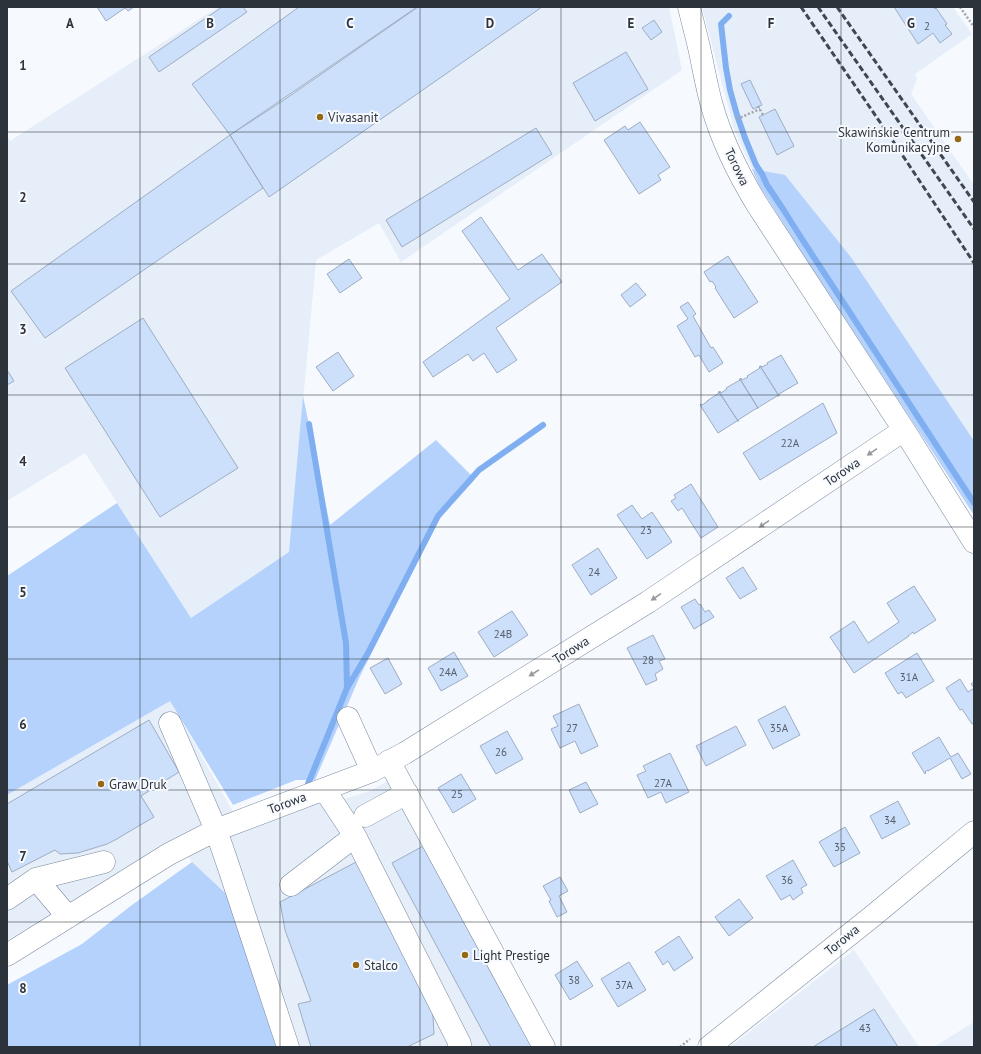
<svg xmlns="http://www.w3.org/2000/svg" width="981" height="1054" font-family="'PT Sans',sans-serif">
<style>
.built{fill:#e5eef9}
.green{fill:#b4d2fc}
.lines{fill:none;stroke-linecap:round;stroke-linejoin:round}
.stream{stroke:#80aff1;stroke-width:6}
.building{fill:#ccdffb;stroke:#9eadc2}
.minor-casing{stroke:#7a899d;stroke-width:23}
.path{stroke:#a2a6ad;stroke-width:2.5;stroke-dasharray:2 2;stroke-linecap:butt}
.minor{stroke:#fff;stroke-width:22}
.rail{stroke:#41474f;stroke-width:3;stroke-dasharray:6 3;stroke-linecap:butt}
.oneway{fill:#96999d}
.grid{fill:none;stroke:#2d333b;stroke-width:1;stroke-opacity:0.55}
.poi-dot{fill:#956815;stroke:#f6f9fe;stroke-width:1.5}
.labels{text-anchor:middle;dominant-baseline:central;stroke-width:4;stroke-linejoin:round;paint-order:stroke}
.number-label{font-size:11px;fill:#555e6b}
.poi-label{font-size:13px;fill:#2d333b;stroke:#f6f9fe;text-anchor:start}
.street-label{font-size:13px;fill:#2d333b;stroke:#f6f9fe}
.grid-label{font-size:13px;text-anchor:middle;font-weight:bold;fill:#2d333b;stroke:#f6f9fe;stroke-width:4;stroke-linejoin:round;paint-order:stroke}
</style>
<rect width="100%" height="100%" fill="#f6f9fe"/>
<path class="built" d="M 218,7 L 669,7 L 682,70 L 401,262 L 379,223 L 316,260 L 289,552 L 191,618 L 85,453 L 7,501 L 7,136 L 10,141 Z
M 702,7 L 953,7 L 972,34 L 915,74 L 917,79 L 911,94 L 974,185 L 974,515 L 800,250 L 759,185 L 734,129 Z
M 170,701 L 227,801 L 240,824 L 309,805 L 348,798 L 370,791 L 405,771 L 555,1047 L 294,1047 L 254,920 L 192,862 L 179,844 L 7,940 L 7,795 Z
M 854,950 L 919,1047 L 730,1047 Z
M 974,1022 L 974,1047 L 934,1047 Z"/>
<path class="green" d="M 752,169 L 785,175 L 850,256 L 974,441 L 974,515 L 800,250 L 759,185 Z
M 303,396 L 330,525 L 436,440 L 475,479 L 441,516 L 360,676 L 315,780 L 296,780 L 233,805 L 170,701 L 7,795 L 7,576 L 117,503 L 191,618 L 289,552 Z
M 192,862 L 254,920 L 294,1047 L 7,1047 L 7,985 L 82,944 L 132,905 Z"/>
<g class="lines">
<path class="stream" d="M 729,16 L 721,24 L 726,68 L 730,90 L 737,115 L 745,138 L 756,165 L 762,174 L 767,185 L 783,209 L 800,236 L 974,503
M 309,424 L 346,643 L 347,688
M 308,784 L 347,688 L 368,653 L 438,516 L 479,470 L 543,425"/>
</g>
<path class="building" d="M 97,7 L 134,7 L 128,11 L 125,8 L 106,21 Z
M 222,7 L 243,7 L 247,12 L 159,72 L 149,57 Z
M 299,7 L 417,7 L 230,135 L 192,84 Z
M 418,7 L 542,7 L 269,197 L 230,135 L 284,100 Z
M 894,7 L 933,7 L 935,9 L 936,8 L 947,24 L 945,25 L 952,34 L 940,43 L 933,33 L 918,44 Z
M 654,20 L 662,32 L 651,40 L 642,28 Z
M 626,52 L 648,89 L 595,121 L 573,83 Z
M 750,80 L 762,105 L 753,109 L 741,84 Z
M 775,109 L 794,146 L 777,155 L 759,117 Z
M 640,122 L 670,167 L 658,175 L 661,180 L 639,194 L 604,140 L 625,126 L 628,130 Z
M 536,128 L 552,154 L 402,247 L 386,220 Z
M 230,135 L 263,188 L 45,338 L 11,291 Z
M 481,217 L 518,270 L 542,254 L 562,282 L 496,328 L 517,360 L 497,373 L 484,353 L 473,361 L 468,354 L 433,377 L 423,362 L 510,299 L 462,231 Z
M 728,256 L 758,302 L 734,318 L 715,288 L 716,287 L 712,281 L 710,282 L 704,272 Z
M 349,259 L 362,278 L 340,293 L 327,274 Z
M 636,283 L 646,295 L 630,307 L 621,295 Z
M 688,302 L 696,314 L 693,316 L 711,348 L 713,347 L 723,363 L 709,372 L 699,355 L 695,357 L 677,326 L 688,319 L 680,307 Z
M 143,318 L 238,468 L 160,517 L 65,368 Z
M 338,352 L 354,376 L 333,391 L 316,367 Z
M 781,355 L 798,383 L 779,394 L 779,396 L 760,366 L 761,366 L 762,367 L 768,364 L 767,363 Z
M 760,366 L 779,396 L 777,396 L 759,407 L 758,408 L 740,379 L 741,378 L 742,380 L 748,377 L 747,376 L 760,368 L 759,367 Z
M 7,370 L 14,381 L 7,385 Z
M 739,379 L 740,379 L 758,408 L 757,409 L 757,408 L 738,420 L 739,421 L 738,421 L 719,392 L 720,391 L 721,393 L 727,389 L 726,388 L 740,380 Z
M 718,392 L 719,392 L 738,421 L 737,421 L 718,433 L 700,405 L 701,404 L 702,405 L 708,401 L 707,401 L 719,393 Z
M 823,403 L 837,433 L 760,480 L 743,453 Z
M 691,484 L 718,527 L 701,538 L 682,508 L 678,511 L 671,501 L 676,498 L 674,495 Z
M 632,505 L 642,519 L 652,512 L 672,542 L 647,559 L 617,515 Z
M 598,548 L 617,578 L 591,595 L 572,565 Z
M 743,567 L 757,589 L 740,599 L 726,578 Z
M 914,586 L 936,620 L 914,634 L 913,632 L 908,636 L 909,636 L 854,673 L 830,637 L 854,621 L 868,643 L 899,622 L 887,603 Z
M 695,599 L 699,605 L 700,604 L 705,612 L 709,610 L 714,617 L 694,629 L 681,607 Z
M 512,611 L 528,635 L 494,657 L 478,632 Z
M 653,635 L 665,659 L 659,661 L 663,669 L 655,674 L 657,680 L 646,685 L 627,648 Z
M 454,652 L 468,676 L 441,691 L 428,668 Z
M 917,653 L 934,681 L 906,698 L 902,692 L 898,694 L 885,673 Z
M 388,658 L 402,684 L 385,694 L 370,668 Z
M 960,679 L 968,692 L 974,688 L 971,684 L 974,682 L 974,723 L 972,724 L 962,709 L 960,710 L 946,688 Z
M 579,704 L 598,746 L 581,754 L 575,741 L 560,748 L 551,729 L 558,726 L 553,716 Z
M 785,706 L 800,735 L 773,749 L 758,720 Z
M 149,720 L 179,772 L 141,796 L 154,817 L 115,840 L 107,844 L 78,853 L 60,854 L 55,850 L 12,872 L 7,861 L 7,804 Z
M 736,726 L 746,745 L 706,766 L 696,746 Z
M 507,731 L 523,759 L 496,774 L 480,746 Z
M 939,737 L 951,757 L 958,753 L 971,774 L 962,779 L 950,758 L 928,771 L 928,770 L 925,772 L 926,773 L 925,774 L 912,753 Z
M 670,753 L 689,792 L 666,803 L 661,792 L 648,798 L 637,775 L 646,771 L 643,766 Z
M 461,774 L 476,799 L 453,813 L 438,788 Z
M 586,782 L 598,804 L 580,813 L 569,790 Z
M 898,801 L 910,824 L 882,839 L 870,816 Z
M 845,827 L 860,853 L 834,867 L 819,842 Z
M 427,844 L 537,1047 L 491,1047 L 392,863 Z
M 360,860 L 432,1000 L 434,1034 L 407,1047 L 311,1047 L 298,1004 L 311,1001 L 285,930 L 280,902 Z
M 793,860 L 807,885 L 801,888 L 803,893 L 793,900 L 790,895 L 781,900 L 766,876 Z
M 560,877 L 568,891 L 559,896 L 567,912 L 557,917 L 549,901 L 551,900 L 543,886 Z
M 739,899 L 753,918 L 729,936 L 715,917 Z
M 679,936 L 693,958 L 674,971 L 668,961 L 663,965 L 655,952 Z
M 577,961 L 593,986 L 570,1000 L 555,975 Z
M 629,962 L 646,990 L 618,1007 L 601,979 Z
M 874,1009 L 898,1047 L 813,1047 Z"/>
<g class="lines">
<g class="minor-casing">
<path id="minor" d="M 689,7 C 692,19 695,31 698,43 C 703,64 706,85 712,106 C 722,141 739,175 758,206 L 904,430 L 974,542
M 348,718 L 372,771
M 170,723 L 216,830 L 230,871 L 288,1047
M 389,761 L 544,1047
M 324,789 L 355,836
M 365,816 L 407,793
M 36,879 L 104,862
M 291,885 L 355,836 L 460,1044 L 459,1047
M 7,899 L 36,879 L 68,917
M 7,955 L 169,854 L 216,830 L 372,771 L 405,753 L 648,602 L 904,430
M 709,1047 L 874,915 L 974,832"/>
</g>
<path class="path" d="M 960,7 L 974,27
M 758,106 L 763,115
M 737,119 L 760,109
M 680,1047 L 690,1039"/>
<use href="#minor" class="minor"/>
<path class="rail" d="M 801,7 L 895,144 L 974,263
M 818,7 L 974,229
M 837,7 L 974,202"/>
</g>
<defs><path id="oneway-solid" d="M-6-.8H1V-3.2L6.5 0L1 3.2V.8H-6Z"/></defs>
<g class="oneway">
<use href="#oneway-solid" transform="translate(872 452) rotate(146)"/>
<use href="#oneway-solid" transform="translate(764 524) rotate(146)"/>
<use href="#oneway-solid" transform="translate(656 597) rotate(146)"/>
<use href="#oneway-solid" transform="translate(534 673) rotate(148)"/>
</g>
<path class="grid" d="M 140,7 L 140,1047M 280,7 L 280,1047M 420,7 L 420,1047M 561,7 L 561,1047M 701,7 L 701,1047M 841,7 L 841,1047M 7,132 L 974,132M 7,264 L 974,264M 7,395 L 974,395M 7,527 L 974,527M 7,659 L 974,659M 7,790 L 974,790M 7,922 L 974,922"/>
<g class="poi-dot">
<circle cx="320" cy="117" r="4"/>
<circle cx="958" cy="139" r="4"/>
<circle cx="101" cy="784" r="4"/>
<circle cx="465" cy="955" r="4"/>
<circle cx="356" cy="965" r="4"/>
</g>
<g class="labels">
<g class="number-label">
<text x="927" y="26">2</text>
<text x="790" y="443">22A</text>
<text x="646" y="530">23</text>
<text x="594" y="572">24</text>
<text x="503" y="634">24B</text>
<text x="648" y="660">28</text>
<text x="448" y="672">24A</text>
<text x="909" y="677">31A</text>
<text x="572" y="728">27</text>
<text x="779" y="728">35A</text>
<text x="501" y="752">26</text>
<text x="663" y="783">27A</text>
<text x="457" y="794">25</text>
<text x="890" y="820">34</text>
<text x="840" y="847">35</text>
<text x="787" y="880">36</text>
<text x="574" y="980">38</text>
<text x="624" y="985">37A</text>
<text x="865" y="1028">43</text>
</g>
<g class="poi-label">
<text x="328" y="117">Vivasanit</text>
<text x="950" y="132" text-anchor="end">Skawińskie Centrum<tspan x="950" dy="15">Komunikacyjne</tspan></text>
<text x="109" y="784">Graw Druk</text>
<text x="473" y="955">Light Prestige</text>
<text x="364" y="965">Stalco</text>
</g>
<g class="street-label">
<text transform="translate(737 167) rotate(64)">Torowa</text>
<text transform="translate(842 472) rotate(-34)">Torowa</text>
<text transform="translate(571 650) rotate(-32)">Torowa</text>
<text transform="translate(287 803) rotate(-21)">Torowa</text>
<text transform="translate(842 940) rotate(-39)">Torowa</text>
</g>
</g>
<g class="grid-label">
<text x="70" y="28">A</text>
<text x="210" y="28">B</text>
<text x="350" y="28">C</text>
<text x="490" y="28">D</text>
<text x="631" y="28">E</text>
<text x="771" y="28">F</text>
<text x="911" y="28">G</text>
<text x="23" y="70">1</text>
<text x="23" y="202">2</text>
<text x="23" y="334">3</text>
<text x="23" y="466">4</text>
<text x="23" y="597">5</text>
<text x="23" y="729">6</text>
<text x="23" y="861">7</text>
<text x="23" y="993">8</text>
</g>
<rect width="981" height="1054" fill="none" stroke="#2d333b" stroke-width="16"/>
</svg>
